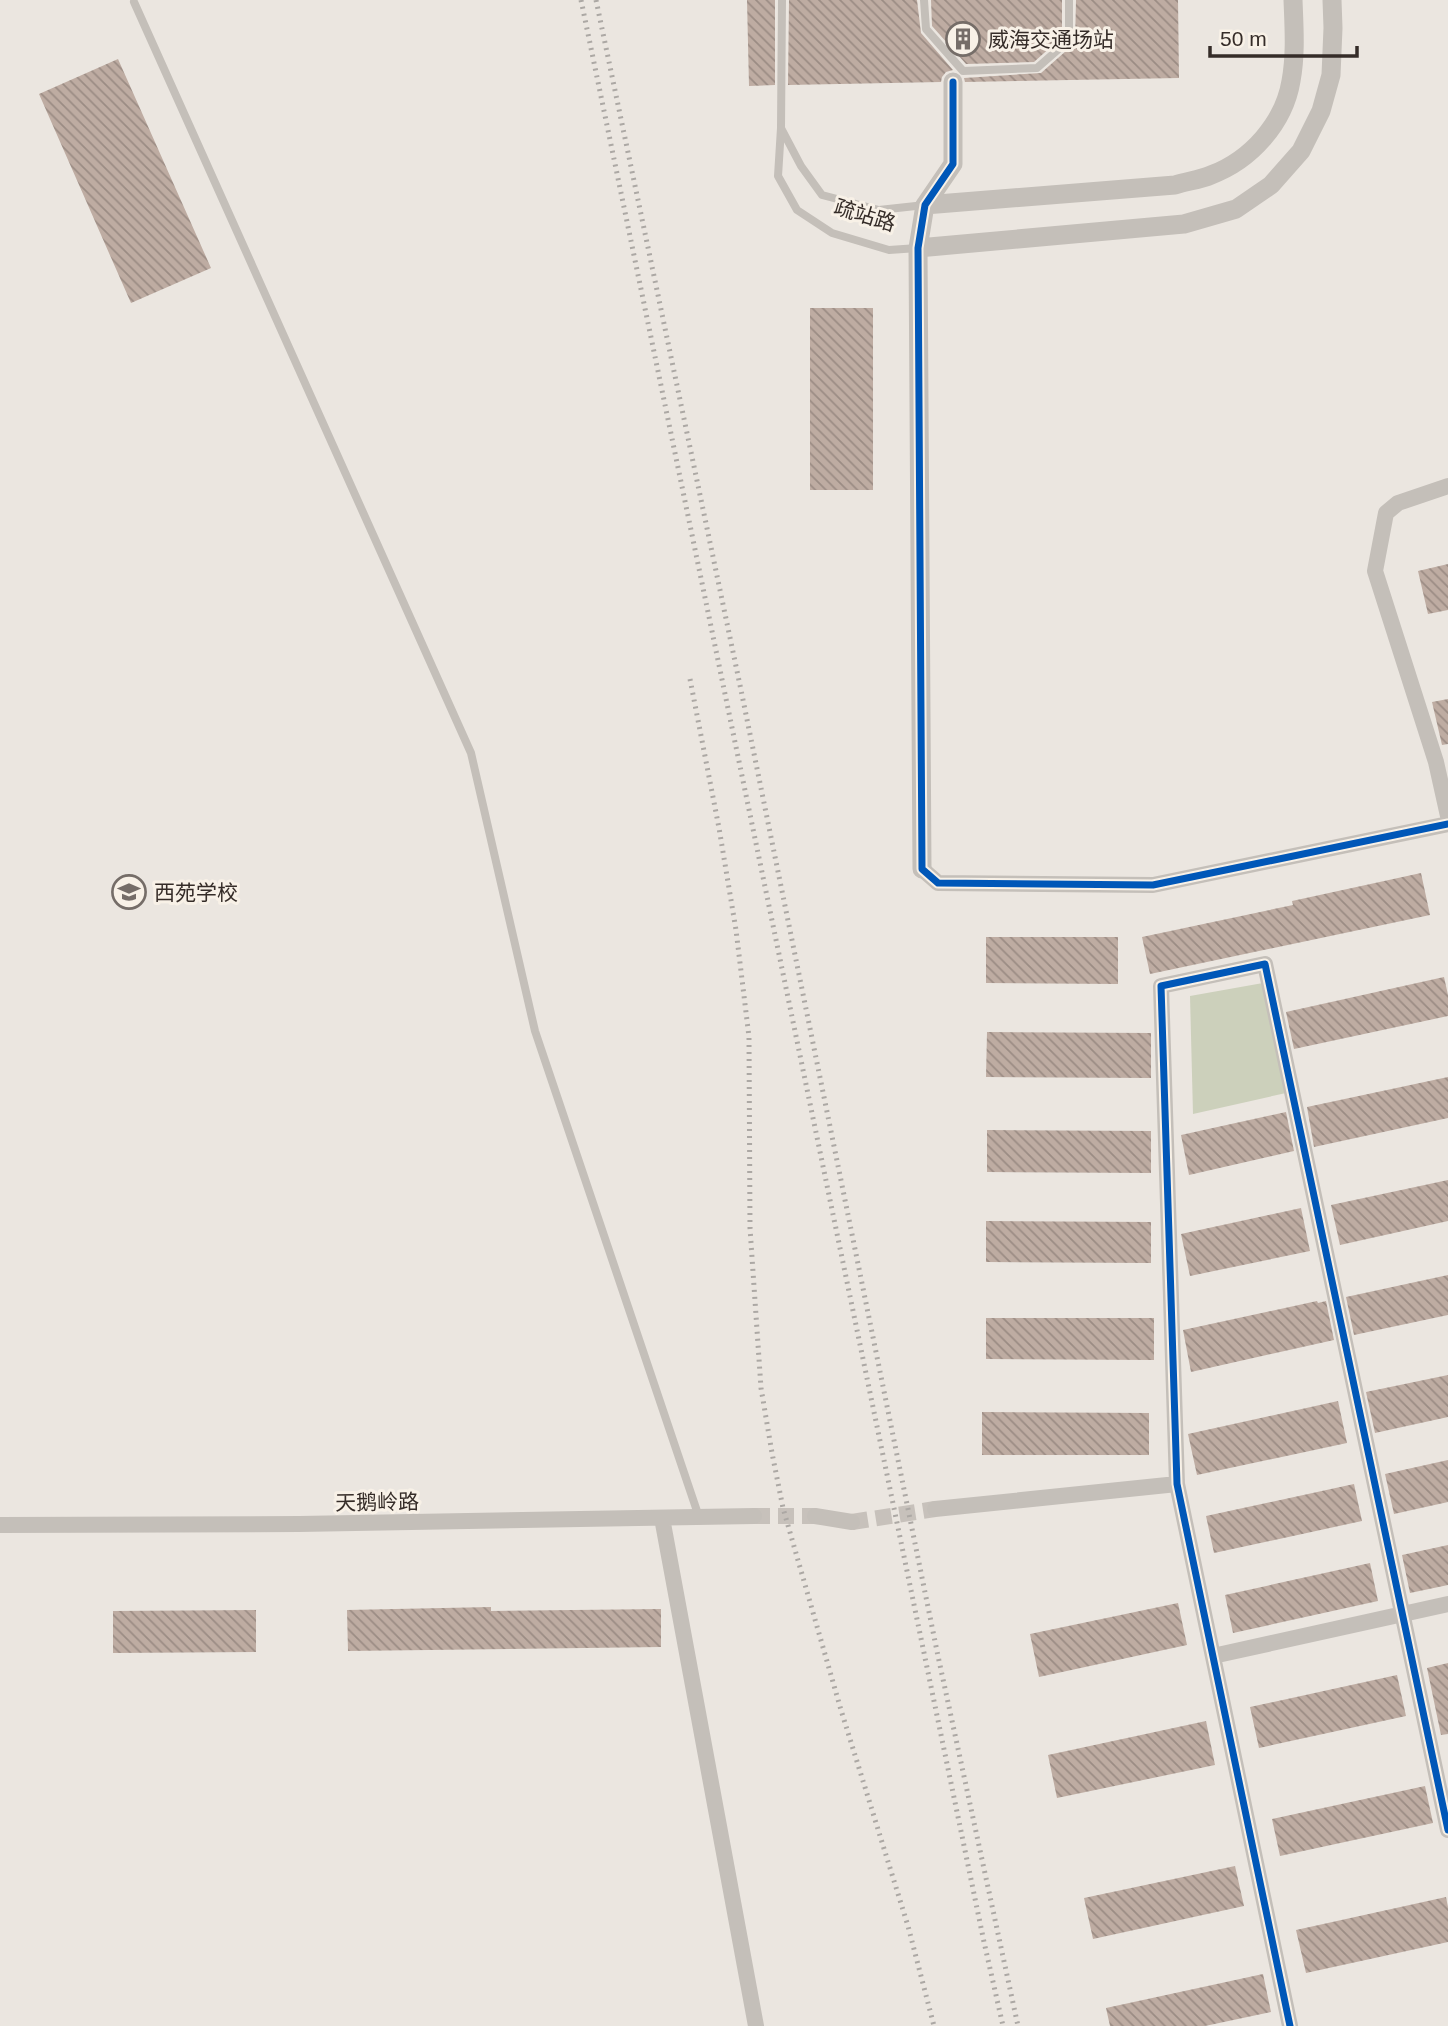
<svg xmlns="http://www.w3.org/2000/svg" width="1448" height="2026" font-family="Helvetica,'Noto Sans SC',sans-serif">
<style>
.green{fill:#ccd0bb}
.building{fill:url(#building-back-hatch)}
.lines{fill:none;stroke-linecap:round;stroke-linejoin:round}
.minor-tunnel{stroke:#c7c1bb;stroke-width:16;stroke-dasharray:16 8;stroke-linecap:butt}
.service{stroke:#c4bfb9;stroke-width:8}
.minor{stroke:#c4bfb9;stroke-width:16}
.tertiary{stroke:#c4bfb9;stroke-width:19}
.rail{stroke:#aca8a4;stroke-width:5;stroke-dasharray:2 5;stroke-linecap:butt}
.cycleway-casing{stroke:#f8f1e7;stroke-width:11}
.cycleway{stroke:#0057b8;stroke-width:7}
.labels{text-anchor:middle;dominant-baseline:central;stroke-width:6;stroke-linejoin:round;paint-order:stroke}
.poi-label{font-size:21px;fill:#352c28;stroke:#f8f1e7;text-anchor:start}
.street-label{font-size:21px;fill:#352c28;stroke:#f8f1e7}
</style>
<defs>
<pattern id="building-back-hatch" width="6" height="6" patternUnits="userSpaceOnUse" patternTransform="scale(1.75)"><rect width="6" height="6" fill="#beaca2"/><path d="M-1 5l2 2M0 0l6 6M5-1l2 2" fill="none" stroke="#9b8c84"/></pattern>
</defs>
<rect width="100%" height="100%" fill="#ebe6e0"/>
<path class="green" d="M 1263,983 L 1286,1093 L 1193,1114 L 1190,996 Z"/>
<path class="building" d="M 747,0 L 775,0 L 775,85 L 749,86 Z
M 789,0 L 917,0 L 921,33 L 953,70 L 946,72 L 942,77 L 941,82 L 788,85 Z
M 931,0 L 1062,0 L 1062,37 L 1034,62 L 966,64 L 932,26 Z
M 1076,0 L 1178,0 L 1179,78 L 965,82 L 964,78 L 1041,73 L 1075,43 Z
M 118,59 L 211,268 L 131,303 L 39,94 Z
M 810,308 L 873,308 L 873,490 L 810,490 Z
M 1448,564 L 1448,610 L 1428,614 L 1418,571 Z
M 1448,699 L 1448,744 L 1442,745 L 1432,702 Z
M 1421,873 L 1430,915 L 1150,974 L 1142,937 L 1293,905 L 1292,901 Z
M 986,937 L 1118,937 L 1118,984 L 986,983 Z
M 1444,977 L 1448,995 L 1448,1016 L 1294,1049 L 1286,1012 Z
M 987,1032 L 1151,1033 L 1151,1078 L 986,1077 Z
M 1448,1077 L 1448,1118 L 1314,1147 L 1307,1107 Z
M 1286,1112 L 1294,1151 L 1189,1175 L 1181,1135 Z
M 987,1130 L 1151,1131 L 1151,1173 L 987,1172 Z
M 1448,1180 L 1448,1221 L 1340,1245 L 1331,1205 Z
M 1301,1208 L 1310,1251 L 1190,1276 L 1181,1234 Z
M 986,1221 L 1151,1222 L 1151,1263 L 986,1262 Z
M 1448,1275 L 1448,1315 L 1354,1335 L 1346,1297 Z
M 1317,1301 L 1318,1303 L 1326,1301 L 1334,1340 L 1191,1372 L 1183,1330 Z
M 986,1318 L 1154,1318 L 1154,1360 L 986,1359 Z
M 1448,1375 L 1448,1417 L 1375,1433 L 1366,1392 Z
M 1338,1401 L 1347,1443 L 1197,1475 L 1188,1434 Z
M 982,1412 L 1149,1413 L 1149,1455 L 982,1455 Z
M 1448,1460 L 1448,1502 L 1394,1514 L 1385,1474 Z
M 1354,1484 L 1362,1521 L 1214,1553 L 1206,1516 Z
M 1448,1545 L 1448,1585 L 1410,1593 L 1402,1555 Z
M 1370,1563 L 1378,1601 L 1233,1633 L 1225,1595 Z
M 1178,1603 L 1187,1645 L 1039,1677 L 1030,1634 Z
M 491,1607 L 491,1611 L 661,1609 L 661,1647 L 348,1651 L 347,1610 Z
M 256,1610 L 256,1652 L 113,1653 L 113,1611 Z
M 1448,1663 L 1448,1734 L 1441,1735 L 1427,1668 Z
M 1397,1675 L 1406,1716 L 1259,1748 L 1250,1707 Z
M 1206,1721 L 1215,1765 L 1057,1798 L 1048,1755 Z
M 1425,1786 L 1433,1823 L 1280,1856 L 1272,1819 Z
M 1235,1866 L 1244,1906 L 1093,1939 L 1084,1898 Z
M 1446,1897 L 1448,1907 L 1448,1942 L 1306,1973 L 1296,1930 Z
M 1263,1974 L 1271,2012 L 1205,2026 L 1110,2026 L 1106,2008 Z"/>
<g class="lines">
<path class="minor-tunnel" d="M 754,1516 L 815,1516
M 852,1522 L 935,1509"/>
<path class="service" d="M 924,0 L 926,29 L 963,71 L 1037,68 L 1069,40 L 1069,0
M 134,2 L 471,753 L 535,1031 L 699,1517
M 781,128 L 782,0
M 918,248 L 889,250 L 832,233 L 797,210 L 778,176 L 781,128 L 801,166 L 822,195 L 879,210 L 925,205"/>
<path class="minor" d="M 1448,486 L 1398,503 L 1386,513 L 1375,571 L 1436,762 L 1448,816
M 922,869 L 938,883 L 1153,885 L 1448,824
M 935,1509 L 1177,1484
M 815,1516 L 852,1522
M 662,1518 L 756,2026
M 0,1525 L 299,1524 L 754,1516
M 1213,1656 L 1448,1604
M 1290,2026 L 1177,1484 L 1161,986 L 1265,964 L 1448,1830"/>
<path class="tertiary" d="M 925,205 L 1175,185 C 1187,181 1200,180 1211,175 C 1251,160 1284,123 1291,81 C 1296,54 1294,27 1293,0
M 918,248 L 1184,224 L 1236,209 L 1271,185 L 1301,151 L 1321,111 L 1331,75 L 1333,28 L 1332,0
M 922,869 L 918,248 L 925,205 L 953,164 L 953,82"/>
<path class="rail" d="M 581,0 L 984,1942 L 1003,2026
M 596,0 L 741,690 L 938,1656 L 1018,2026
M 690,679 L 719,828 L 736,930 L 749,1037 L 750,1228 L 761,1388 L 772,1453 L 783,1508 L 841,1710 L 908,1926 L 934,2026"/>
<g class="cycleway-casing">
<path id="cycleway" d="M 953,82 L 953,164 L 925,205 L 918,248 L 922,869 L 938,883 L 1153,885 L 1448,824
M 1290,2026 L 1177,1484 L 1161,986 L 1265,964 L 1448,1830"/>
</g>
<use href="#cycleway" class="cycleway"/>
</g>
<defs>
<g id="building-ring" transform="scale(1.75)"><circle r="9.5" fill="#f8f1e7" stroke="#756d68" stroke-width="1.5"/><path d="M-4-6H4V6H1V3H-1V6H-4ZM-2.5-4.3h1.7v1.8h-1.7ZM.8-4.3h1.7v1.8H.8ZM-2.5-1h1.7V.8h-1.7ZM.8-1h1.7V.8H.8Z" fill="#756d68"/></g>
<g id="school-ring" transform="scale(1.75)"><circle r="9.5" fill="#f8f1e7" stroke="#756d68" stroke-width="1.5"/><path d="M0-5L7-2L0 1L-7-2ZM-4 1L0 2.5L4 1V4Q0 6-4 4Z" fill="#756d68"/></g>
</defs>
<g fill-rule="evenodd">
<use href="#building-ring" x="963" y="39"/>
<use href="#school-ring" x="129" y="892"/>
</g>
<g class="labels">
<g class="poi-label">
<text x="988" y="39">威海交通场站</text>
<text x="154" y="892">西苑学校</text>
</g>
<g class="street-label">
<text transform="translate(865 215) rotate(17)">疏站路</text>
<text transform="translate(377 1502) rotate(-1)">天鹅岭路</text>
</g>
</g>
<path d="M1210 46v10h147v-10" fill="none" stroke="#352c28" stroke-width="3.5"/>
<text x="1220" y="46" font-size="21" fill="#352c28" stroke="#f8f1e7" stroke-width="5" paint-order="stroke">50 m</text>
</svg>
